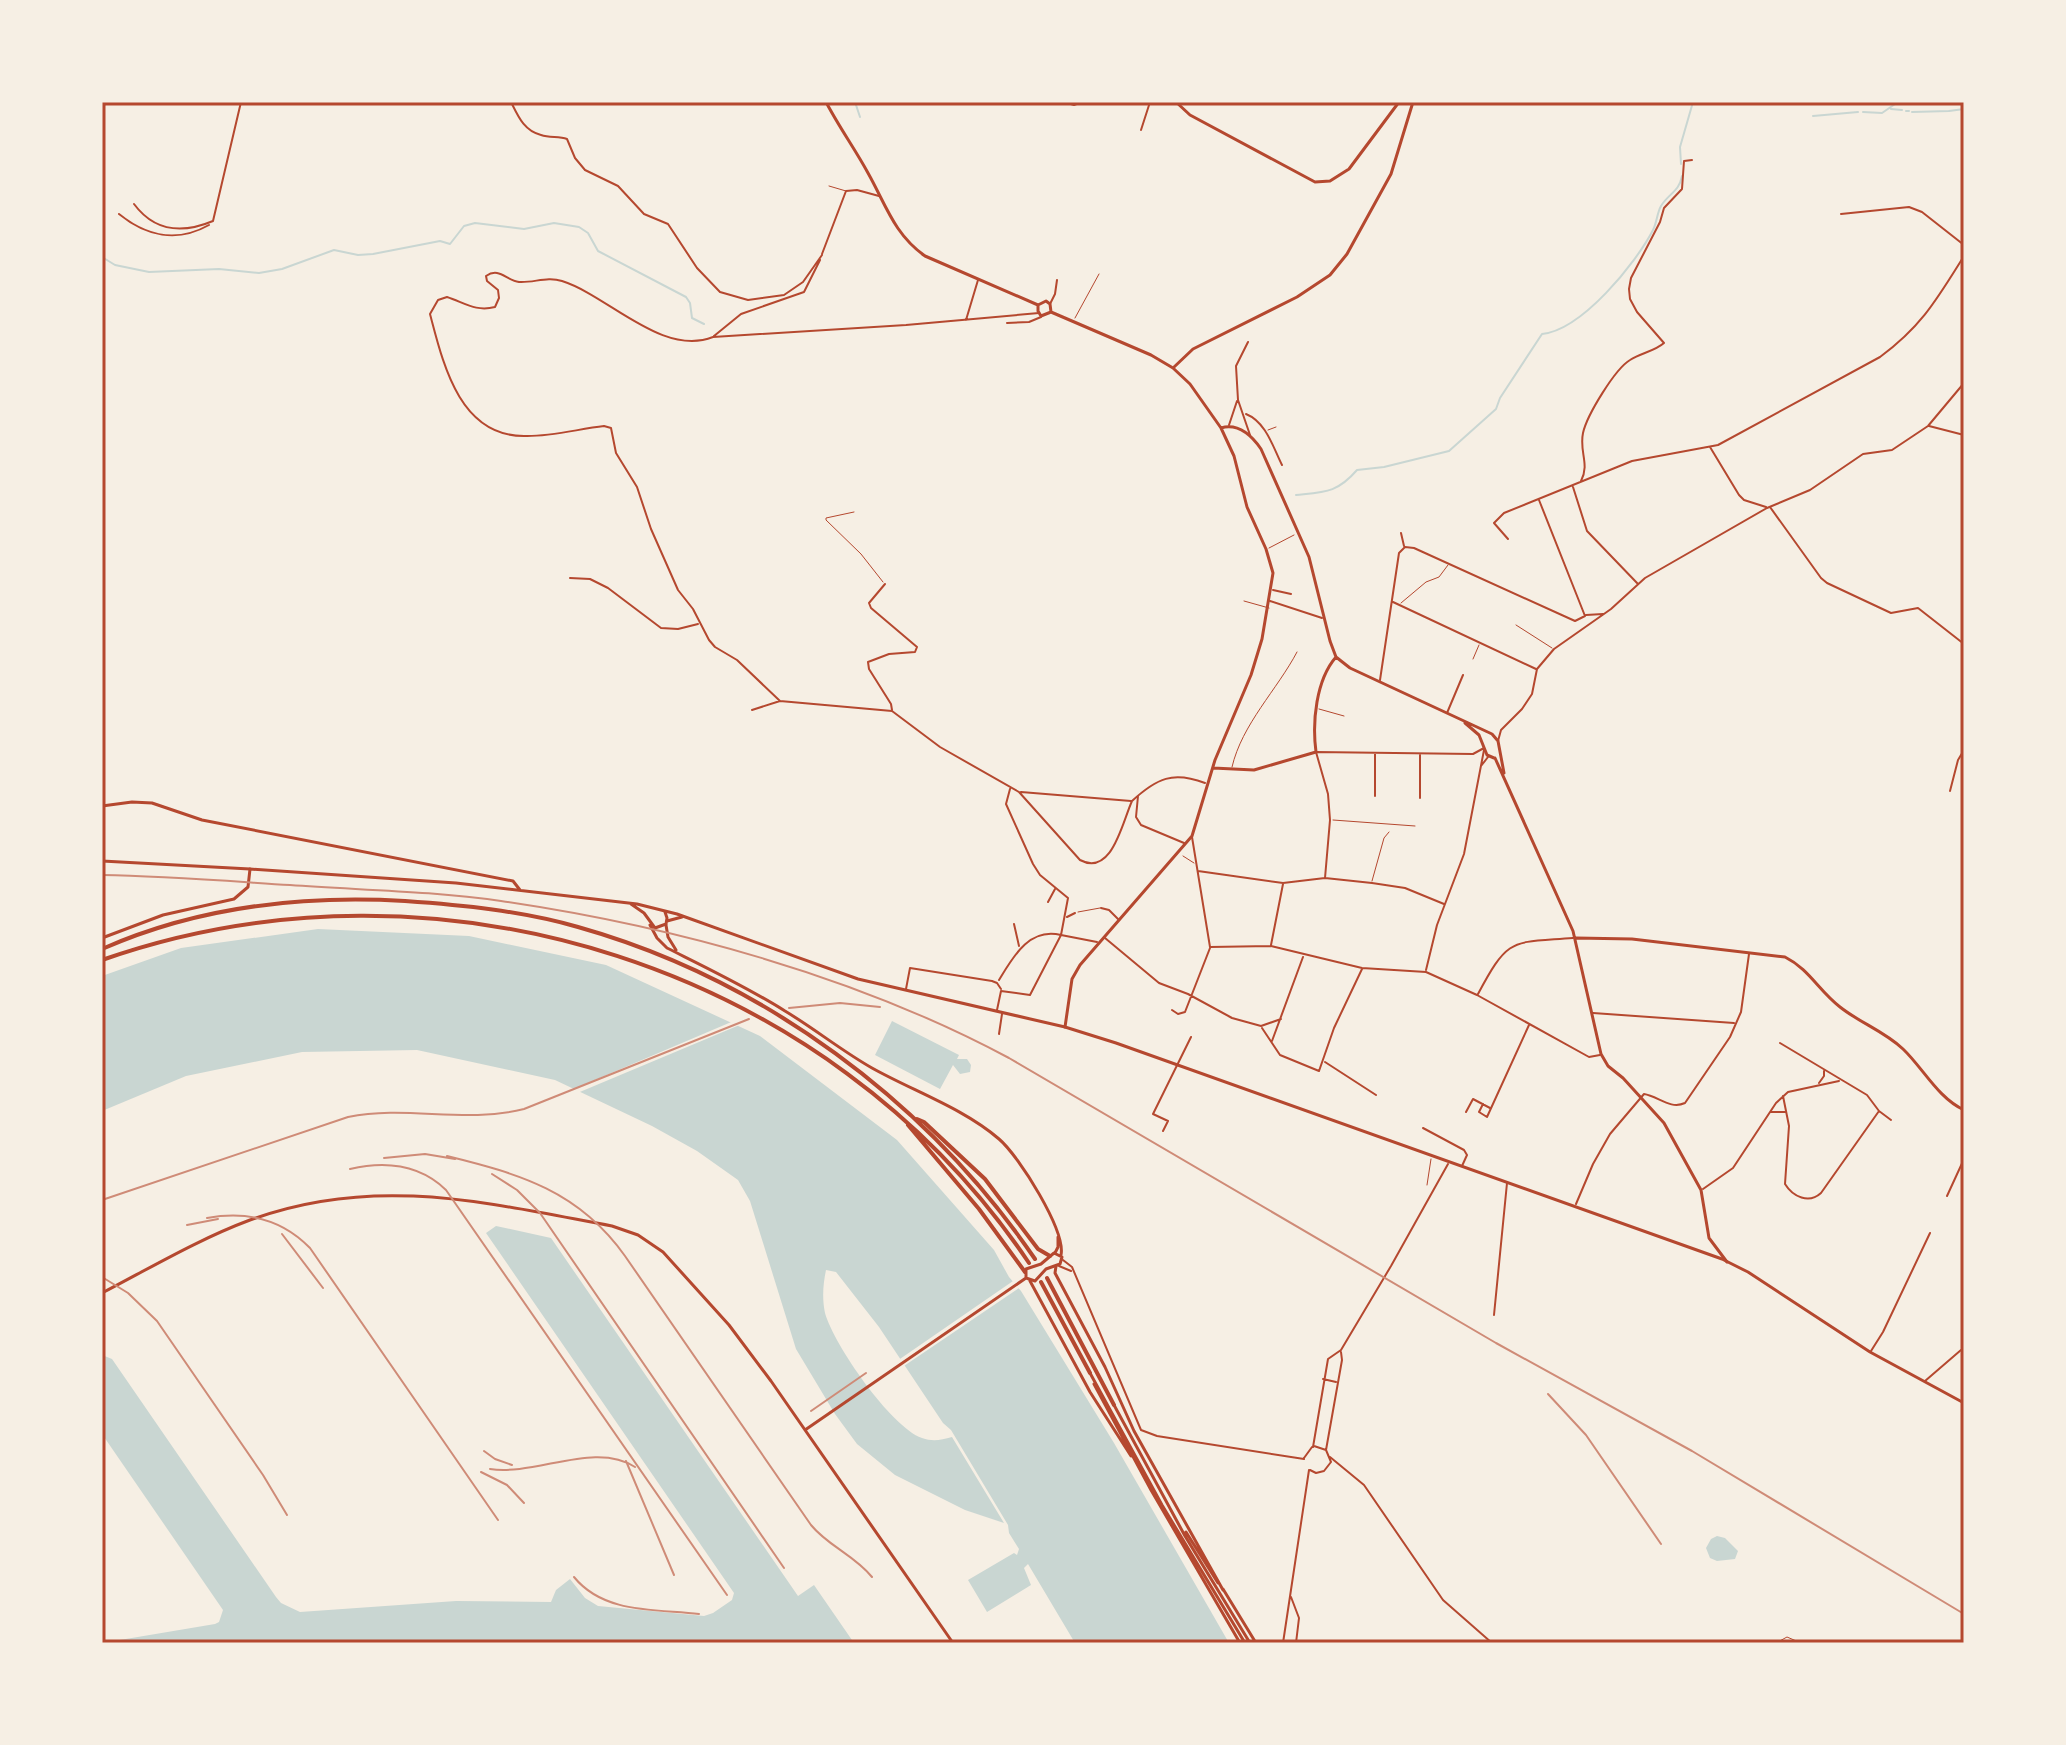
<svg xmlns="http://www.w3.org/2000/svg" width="2066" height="1745" font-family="Lora,serif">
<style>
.water{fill:#c9d6d2}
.pier{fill:#f6efe4}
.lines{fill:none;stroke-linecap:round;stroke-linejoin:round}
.stream{stroke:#c9d6d2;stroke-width:2}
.service{stroke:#b5482f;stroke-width:1}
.minor{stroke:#b5482f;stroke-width:2}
.tertiary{stroke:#b5482f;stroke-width:3}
.secondary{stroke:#b5482f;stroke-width:3}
.primary{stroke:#b5482f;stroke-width:3}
.motorway{stroke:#b5482f;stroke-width:4}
.rail{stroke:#cf8b77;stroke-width:2}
.neatline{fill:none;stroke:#b5482f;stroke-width:3}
</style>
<rect width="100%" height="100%" fill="#f6efe4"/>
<path class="water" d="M 318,929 L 469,936 L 606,965 L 760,1036 L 897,1140 L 994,1250 L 1009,1277 L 1021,1291 L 1114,1443 L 1229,1643 L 1075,1643 L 1028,1564 L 1024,1568 L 1031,1585 L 987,1612 L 968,1580 L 1014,1553 L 1017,1555 L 1019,1549 L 1009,1533 L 1008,1525 L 951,1430 L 943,1423 L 879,1327 L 836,1272 L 826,1270 C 823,1284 822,1299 825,1313 C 834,1345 891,1427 922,1438 C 933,1442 941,1440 952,1437 L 1004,1523 L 965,1510 L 895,1475 L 857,1444 L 835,1414 L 796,1349 L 750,1201 L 738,1180 L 697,1151 L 652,1126 L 555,1080 L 417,1050 L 302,1052 L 186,1076 L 102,1111 L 102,976 L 181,948 Z
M 892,1021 L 959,1055 L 957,1059 L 967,1059 L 971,1065 L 970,1072 L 960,1074 L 953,1065 L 940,1089 L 875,1055 Z
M 496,1226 L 551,1238 L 798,1596 L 814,1585 L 854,1643 L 102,1643 L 215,1624 L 219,1622 L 223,1610 L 102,1434 L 102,1355 L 112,1359 L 276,1597 L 281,1603 L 300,1612 L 456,1601 L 551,1602 L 556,1590 L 570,1579 L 585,1598 L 598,1606 L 704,1616 L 713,1613 L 732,1600 L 734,1593 L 486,1233 Z
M 1717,1536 L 1725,1538 L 1738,1551 L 1735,1559 L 1717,1561 L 1710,1558 L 1706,1548 L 1711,1539 Z"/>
<path class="pier" d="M 736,1020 L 742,1024 L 575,1094 L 569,1091 Z
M 1016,1279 L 1022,1286 L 901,1368 L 897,1361 Z"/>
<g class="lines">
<path class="stream" d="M 855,102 L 860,117
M 102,108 L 107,102
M 1891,109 L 1902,110
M 1906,111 L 1909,111
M 1949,111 L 1964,109
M 1863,112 L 1882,113 L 1898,102
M 1912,112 L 1949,111
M 1813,116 L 1858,112
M 1681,164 L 1680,147 L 1693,102
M 102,257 L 115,265 L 149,272 L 219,269 L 259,273 L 282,269 L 334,250 L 358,255 L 373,254 L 440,241 L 450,244 L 464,226 L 475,223 L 524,229 L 554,223 L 579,227 L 588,233 L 598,251 L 686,297 L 690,303 L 692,318 L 704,324
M 1296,495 C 1325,492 1337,493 1357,470 L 1384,467 L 1449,451 L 1496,409 L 1500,398 L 1542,334 C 1582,330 1636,263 1653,230 C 1657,222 1657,213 1661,206 C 1669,193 1679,192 1682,176"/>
<path class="service" d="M 829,186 L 846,191
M 1075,318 L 1099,274
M 1268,430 L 1276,427
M 854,512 L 826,518 L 826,520 L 861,554 L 883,582
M 1269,548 L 1294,535
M 1244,601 L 1269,608
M 1401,603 L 1426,582 L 1439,577 L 1448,565
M 1516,625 L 1552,648
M 1473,659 L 1479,645
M 1319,709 L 1344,716
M 1232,767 C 1242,724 1277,690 1297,652
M 1333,820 L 1415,826
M 1183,856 L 1194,863
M 1372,881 L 1384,838 L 1389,832
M 1078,912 L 1100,908
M 1427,1185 L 1431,1159
M 1776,1643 L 1787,1637 L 1801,1643"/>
<path class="minor" d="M 511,102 C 518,116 524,131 541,135 C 550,138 559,136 567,139 L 575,158 L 585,170 L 618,186 L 644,214 L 668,224 L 697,268 L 720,292 L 748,300 L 784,295 L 803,282 L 822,255
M 1064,102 L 1074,105 L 1082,102
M 371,104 L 371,102
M 1141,130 L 1150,102
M 134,204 C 154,231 182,234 213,221 L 241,102
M 119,214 C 146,236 177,243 209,225
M 1841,214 L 1909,207 L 1922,212 L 1964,245
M 822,254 L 846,191 L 857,190 L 879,196
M 1050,304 L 1055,294 L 1057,280
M 966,320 L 978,280
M 1007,323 L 1029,322 L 1041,317
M 714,336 L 741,314 L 804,292 L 820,260
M 1248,342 L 1236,366 L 1238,400 L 1250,435
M 1246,414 C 1266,422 1273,447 1282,465
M 1229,425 L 1237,401
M 1929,426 L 1964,435
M 1710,447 L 1739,495 L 1744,500 L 1766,507
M 1581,481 C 1590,464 1579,452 1583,433 C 1587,415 1615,369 1630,360 C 1641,353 1655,351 1664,343 L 1637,312 L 1630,299 L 1629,289 L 1631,278 L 1660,222 L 1664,208 L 1682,189 L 1684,161 L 1692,160
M 1573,487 L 1587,531 L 1638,584
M 1770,507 L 1821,578 L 1827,583 L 1891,613 L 1918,608 L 1964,644
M 1401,533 L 1404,546
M 1508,539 L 1494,523 L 1504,513 L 1632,461 L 1718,445 L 1880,357 C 1922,326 1937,299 1964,256
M 570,578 L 590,579 L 608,588 L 661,628 L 678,629 L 698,624
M 885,584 L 869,603 L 871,608 L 917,647 L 915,652 L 889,654 L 868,662 L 869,669 L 891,704 L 892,710
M 1273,590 L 1291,594
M 1270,601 L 1322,618
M 1393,602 L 1536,669
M 1586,615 L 1603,614
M 1380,680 L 1399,553 L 1405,547 L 1414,548 L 1575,621 L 1585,616 L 1539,500
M 780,701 L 737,660 L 715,647 L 709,640 L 693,609 L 678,590 L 651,529 L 637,487 L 616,453 L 611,428 L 604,426 C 578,429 550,437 524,436 C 459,436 443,363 430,314 L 438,300 L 447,297 C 465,303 476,312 495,307 L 499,298 L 498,290 L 487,281 L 486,276 C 499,267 506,280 519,282 C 534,283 547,276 562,281 C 609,296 662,357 713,337 L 906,325 L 1039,313
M 752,710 L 780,701 L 892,711 L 940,747 L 1019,792 L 1080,860 C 1112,877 1122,823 1132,801 C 1157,778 1173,771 1205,783
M 1447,713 L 1463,675
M 1498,741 L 1501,730 L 1522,709 L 1532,694 L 1537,669 L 1554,649 L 1611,609 L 1645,578 L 1767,508 L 1810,490 L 1863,454 L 1892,450 L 1928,426 L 1964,383
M 1375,754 L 1375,796
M 1420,754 L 1420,798
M 1481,766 L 1488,757
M 1950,791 L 1958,760 L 1964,750
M 1021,792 L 1131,801
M 1138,796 L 1136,817 L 1141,825 L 1184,843
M 1192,837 L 1210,947 L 1271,946 L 1362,968 L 1426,972 L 1477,995 L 1589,1057 L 1600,1055
M 1198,871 L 1283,883 L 1325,878 L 1372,883 L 1405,888 L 1444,904
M 1325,878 L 1330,820 L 1328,794 L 1316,752 L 1473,754 L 1484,748
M 1048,902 L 1055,889
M 1101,908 L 1109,910 L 1118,919
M 1067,917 L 1075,913
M 1014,924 L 1019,946
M 1105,938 L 1159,983 L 1188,994 L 1232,1018 L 1261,1026 L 1281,1019
M 1271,945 L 1283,884
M 1426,970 L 1437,925 L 1464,854 L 1484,750
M 999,980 C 1013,957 1029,927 1061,935 L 1068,898 L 1040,875 L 1033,864 L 1006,804 L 1010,789
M 906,989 L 910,968 L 992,981 L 997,983 L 1001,989
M 1478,994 C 1509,936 1511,943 1573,938
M 997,1010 L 1001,991 L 1030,995 L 1061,935 L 1097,942
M 1172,1010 L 1178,1014 L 1185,1012 L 1210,948
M 1593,1013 L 1734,1023
M 1262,1028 L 1280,1055 L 1319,1071 L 1334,1028 L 1362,969
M 999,1034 L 1002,1014
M 1272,1041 L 1303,957
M 1780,1043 L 1867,1095 L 1879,1111 L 1891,1120
M 1325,1062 L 1376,1095
M 1819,1083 L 1824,1076 L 1824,1071
M 1783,1096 L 1789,1126 L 1785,1184 C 1793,1197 1809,1204 1821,1193 L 1879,1111
M 1483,1104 L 1479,1112 L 1487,1117 L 1529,1025
M 1466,1112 L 1473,1099 L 1490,1108
M 1771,1112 L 1785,1112
M 1423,1128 L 1464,1150 L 1467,1155 L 1462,1166
M 1163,1131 L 1168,1121 L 1153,1114 L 1191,1037
M 1703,1189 L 1733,1168 L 1776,1103 L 1788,1092 L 1839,1081
M 1947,1196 L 1964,1159
M 1576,1204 L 1593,1164 L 1610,1134 L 1644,1094 C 1658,1096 1670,1110 1685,1103 L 1730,1037 L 1741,1012 L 1749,954
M 1063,1260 L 1072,1267 L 1141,1430 L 1157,1436 L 1304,1459
M 1059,1266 L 1071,1271
M 1494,1315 L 1507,1183
M 1871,1351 L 1883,1332 L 1930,1233
M 1323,1379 L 1336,1382
M 1925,1381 L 1961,1350
M 1313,1447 L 1328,1359 L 1341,1350 L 1391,1266 L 1448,1164
M 1326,1450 L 1342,1360 L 1341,1352
M 1330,1457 L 1364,1485 L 1443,1600 L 1492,1643
M 1304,1458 L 1312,1447
M 1310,1470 L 1316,1473 L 1324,1471 L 1331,1462 L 1326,1450 L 1314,1446
M 1291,1597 L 1299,1618 L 1296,1643
M 1283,1643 L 1309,1470"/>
<path class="tertiary" d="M 826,102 C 839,127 855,149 868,173 C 886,205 894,234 925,256 L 1038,305 L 1046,301 L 1050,304 L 1051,312
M 1176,102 L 1190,115 L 1315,182 L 1330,181 L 1349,169 L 1399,102
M 1038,305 L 1038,311 L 1041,316 L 1051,312 L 1151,355 L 1173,368 L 1190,384 L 1221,428 L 1234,456 L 1247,507 L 1266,549 L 1273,573 L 1262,639 L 1251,675 L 1215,760 L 1192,836 L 1080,965 L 1072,979 L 1065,1027
M 1173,368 L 1193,349 L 1297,297 L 1330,275 L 1347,254 L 1391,174 L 1413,102
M 1221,428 C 1238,423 1252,436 1261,449 L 1309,557 L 1330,641 L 1336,657 L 1350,668 L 1492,734 L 1498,741 L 1504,773
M 1465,723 L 1479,735 L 1487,755 L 1494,758
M 1495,758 L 1573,931 L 1601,1054 L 1608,1066 L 1623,1078 L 1664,1123 L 1701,1190 L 1709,1238 L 1727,1262
M 1213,768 L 1254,770 L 1316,752 C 1312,722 1316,680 1336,657
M 102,861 L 250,869
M 650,925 L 657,938 L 667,948 C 707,968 747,987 785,1011 C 815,1029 842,1051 872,1068 C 913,1091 963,1108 999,1139 C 1019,1156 1066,1231 1061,1255
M 666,925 L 668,937 L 676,950
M 1576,938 L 1632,939 L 1785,957 C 1809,969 1819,991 1840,1007 C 1860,1023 1884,1031 1903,1049 C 1923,1068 1938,1098 1964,1110
M 1054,1253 L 1062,1257 L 1060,1264 L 1046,1269 L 1035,1281 L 1026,1278 L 1026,1269 L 1041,1264 Z
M 1055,1253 L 1058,1247 L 1058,1237
M 102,1293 C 150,1268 199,1239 250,1220 C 375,1174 487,1203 612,1226 L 638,1235 L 663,1252 L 729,1325 L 771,1381 L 953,1643
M 805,1430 L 1026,1278"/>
<path class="secondary" d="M 102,806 L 132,802 L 152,803 L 202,820 L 513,881 L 520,890
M 631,904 L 644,913 L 655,928 L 666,924 L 667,918 L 665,912
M 667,921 L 682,917
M 102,938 L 163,915 L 234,899 L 248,887 L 250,869 L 456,883 L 637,904 L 677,914 L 858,979 L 1065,1027 L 1116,1043 L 1722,1259 L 1748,1272 L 1870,1352 L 1964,1403"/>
<path class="primary" d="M 1056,1266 L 1055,1273 L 1105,1367 L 1134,1431 L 1223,1590
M 1030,1281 L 1090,1392 L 1131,1456
M 1090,1373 L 1162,1505 L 1245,1643
M 1094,1384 L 1151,1490 L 1240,1643
M 1114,1405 L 1185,1536 L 1250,1643
M 1186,1532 L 1218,1583
M 1223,1589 L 1256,1643"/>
<path class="motorway" d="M 102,949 C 197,907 302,895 405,901 C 463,905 522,911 578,927 C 763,979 928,1102 1035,1259
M 102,960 C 438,842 830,966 1029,1263
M 917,1119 L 924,1122 L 985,1179 L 1038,1249 L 1050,1256
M 908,1125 L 979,1209 L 1025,1272
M 1047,1278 L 1114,1405
M 1041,1282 L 1090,1373"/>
<path class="rail" d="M 102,875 C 165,876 227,881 290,885 C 360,890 432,891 501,901 C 673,926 856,976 1009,1058 L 1496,1343 L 1692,1451 L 1964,1614
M 789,1008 L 840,1003 L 880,1007
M 447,1156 C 520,1174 579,1191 625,1256 L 811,1525 C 828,1546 854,1555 872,1577
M 384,1158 L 425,1154 L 455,1159
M 350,1169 C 385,1161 419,1164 446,1190 L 727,1595
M 492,1174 L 517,1190 L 540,1213 L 784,1568
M 102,1200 L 348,1117 C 407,1105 465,1124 524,1109 L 749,1019
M 207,1218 C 246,1211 281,1218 310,1248 L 498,1520
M 187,1225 L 218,1219
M 282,1234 L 323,1288
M 102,1277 L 128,1293 L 157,1321 L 263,1475 L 287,1515
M 1548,1394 L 1586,1435 L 1661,1544
M 811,1411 L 866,1373
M 484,1451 L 495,1459 L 512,1465
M 626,1461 L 674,1575
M 490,1469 C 536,1476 595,1441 635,1467
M 481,1472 L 507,1485 L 524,1503
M 574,1577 C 604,1614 656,1609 699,1614"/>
</g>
<rect width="2066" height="1745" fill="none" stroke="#f6efe4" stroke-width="208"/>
<rect x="104" y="104" width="1858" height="1537" class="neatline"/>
</svg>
